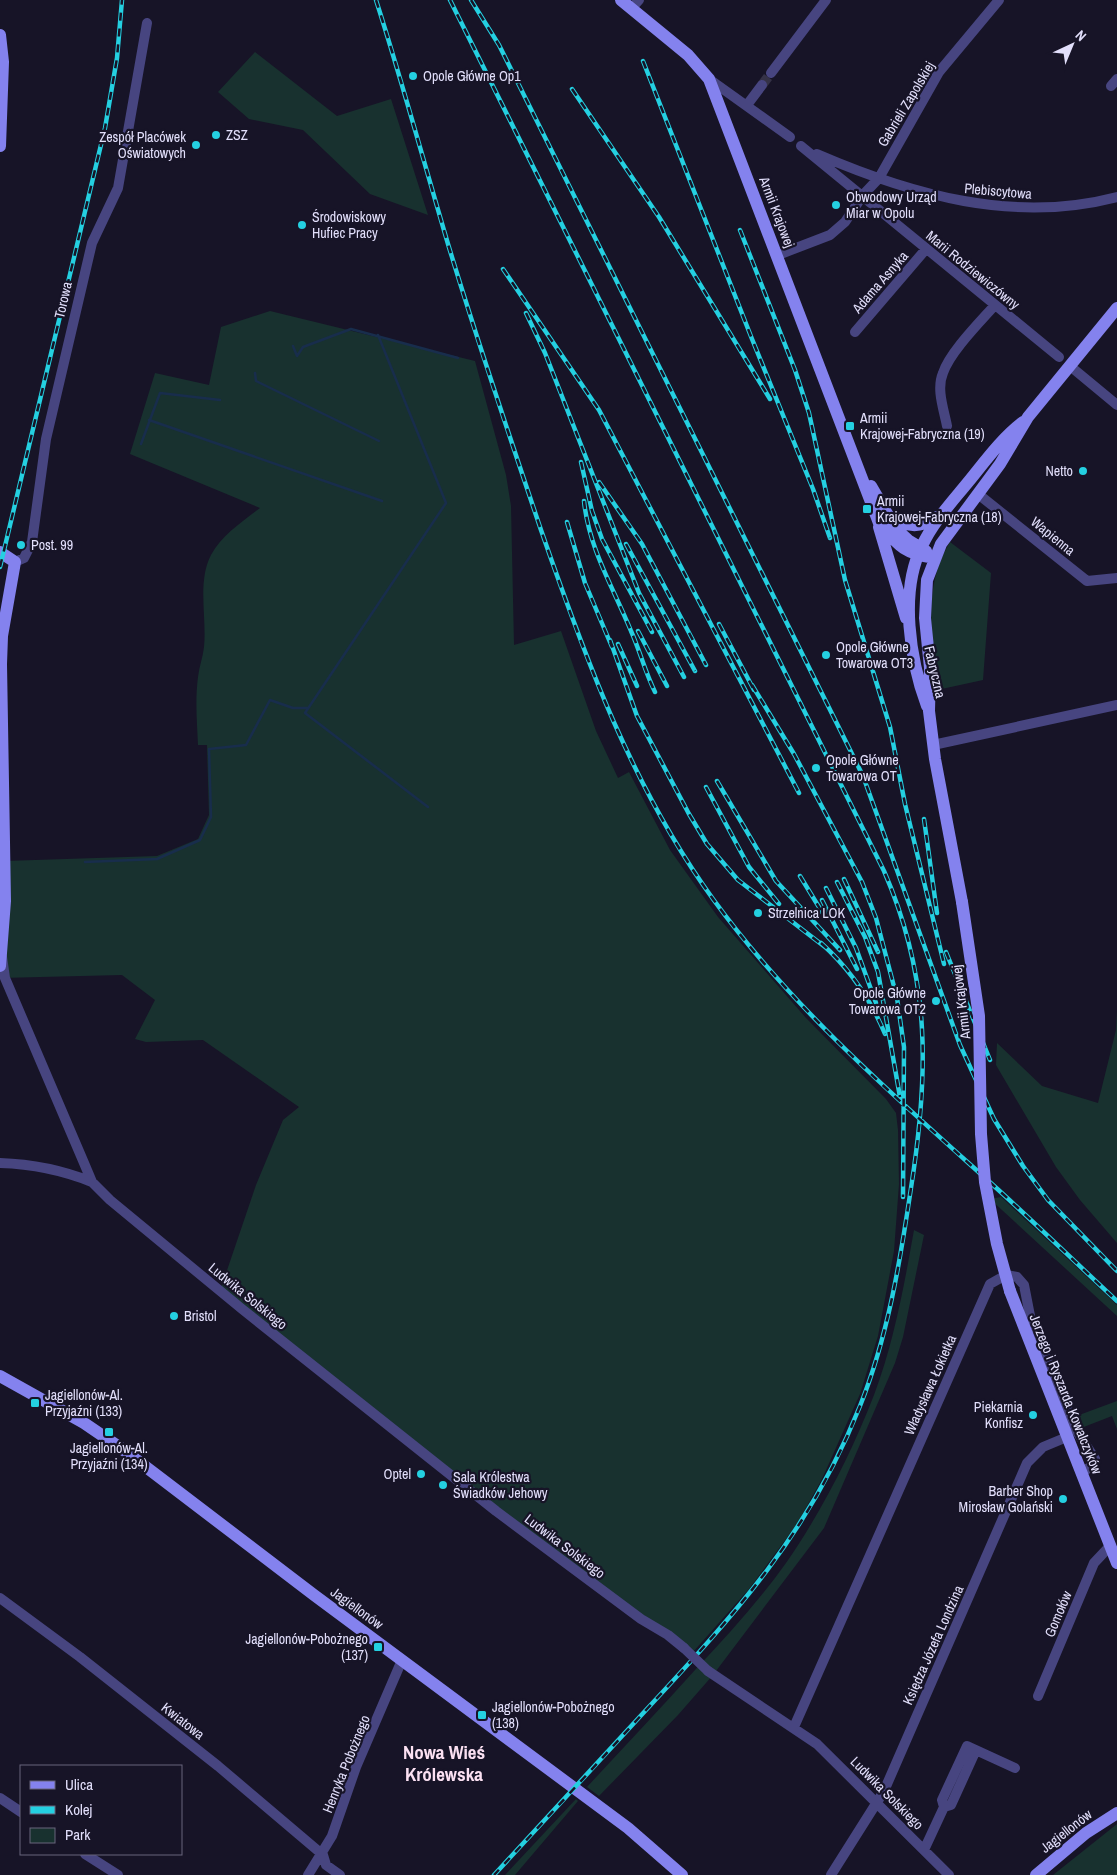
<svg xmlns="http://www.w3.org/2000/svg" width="1117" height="1875" font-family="'Archivo Narrow',sans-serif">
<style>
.green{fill:#18312f}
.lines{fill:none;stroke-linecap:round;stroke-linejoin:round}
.stream{stroke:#182d4c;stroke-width:2.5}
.street-tunnel{stroke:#353247;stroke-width:10;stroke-dasharray:10 5;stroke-linecap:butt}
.street{stroke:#474580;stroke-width:10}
.secondary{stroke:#8482ee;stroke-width:12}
.rail-casing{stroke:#24d0e1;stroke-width:4.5}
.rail{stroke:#171427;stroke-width:2.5;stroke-dasharray:8;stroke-linecap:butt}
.street-bridge{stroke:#474580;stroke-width:10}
.secondary-bridge{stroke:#8482ee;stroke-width:12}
.poi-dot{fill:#24d0e1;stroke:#171427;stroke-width:2}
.labels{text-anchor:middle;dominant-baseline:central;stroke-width:4.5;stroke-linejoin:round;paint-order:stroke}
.poi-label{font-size:14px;fill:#e2dffb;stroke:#171427;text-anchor:start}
.street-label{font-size:14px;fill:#e2dffb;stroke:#171427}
.district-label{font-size:19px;font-weight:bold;fill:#fbe0f2;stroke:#171427}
</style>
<rect width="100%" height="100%" fill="#171427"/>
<path class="green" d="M 255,52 L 337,116 L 391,99 L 428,215 L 370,194 L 303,130 L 249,119 L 218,92 Z
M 270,311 L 475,361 L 506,475 L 511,506 L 514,645 L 561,631 L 596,731 L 618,778 L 629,772 L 670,850 L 718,917 L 806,1018 L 886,1099 L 896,1113 L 898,1130 L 899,1184 L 894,1251 L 878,1336 L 860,1394 L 822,1479 L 797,1524 L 749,1589 L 693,1652 L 641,1619 L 220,1291 L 256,1185 L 283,1120 L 299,1107 L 203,1040 L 146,1042 L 135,1039 L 155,1000 L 122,975 L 0,978 L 5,861 L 157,856 L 198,839 L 209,815 L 207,745 L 198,745 C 197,722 195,700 198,677 C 199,667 203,657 204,647 C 207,618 197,582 211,555 C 222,535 242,522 260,508 L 130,454 L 155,373 L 209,385 L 221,327 Z
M 950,542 L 991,573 L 983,680 L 937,690 C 932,640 922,586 950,542 Z
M 1117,1011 L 1117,1243 L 1080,1200 L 1056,1167 L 996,1065 L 997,1043 L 1042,1086 L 1098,1103 L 1116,1030 Z
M 1001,1197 L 1117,1305 L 1117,1316 L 990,1199 Z
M 914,1230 L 924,1235 L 903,1337 L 895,1363 L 824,1528 L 713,1675 L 678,1715 L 599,1796 L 587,1787 C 623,1748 660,1709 695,1670 C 727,1636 759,1601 786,1563 C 822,1511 851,1454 874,1395 C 894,1342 904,1286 914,1230 Z
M 1117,1401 L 1117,1429 L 1112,1416 L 1076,1430 L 1071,1418 Z
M 344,1597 L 366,1611 L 361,1620 L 340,1604 Z
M 576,1799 L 578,1801 L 515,1875 L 505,1875 Z
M 1117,1824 L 1117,1875 L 1053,1875 Z"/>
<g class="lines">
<path class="stream" d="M 378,335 L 446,503 L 305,713 L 428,807
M 293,346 L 297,356 L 303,347 L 351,329 L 458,358
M 255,373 L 256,381 L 379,441
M 149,420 L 382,501
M 141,444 L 160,393 L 220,400
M 85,862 L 157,859 L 200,840 L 211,817 L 209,749 L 246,745 L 270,700 L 293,708 L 307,708"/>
<path class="street-tunnel" d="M 762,85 L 771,73"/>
<path class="street" d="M 631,9 L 639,0
M 771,73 L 826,0
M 709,79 L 790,137
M 1111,86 L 1117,79
M 747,105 L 762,85
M 801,146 L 1059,357
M 817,154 C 912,195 1014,224 1117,197
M 778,255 L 830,235 L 845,222 L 863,195 L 879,178 L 939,72 L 999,0
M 855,332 L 926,249
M 1070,366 L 1117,405
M 947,426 C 944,410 936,389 943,373 C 950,352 980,322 995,305
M 978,494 L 1087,581 L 1117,578
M 15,562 L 24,558 L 32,542 L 46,439 L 92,243 L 118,188 L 147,23
M 933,745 L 1117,705
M 2,957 L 5,978 L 84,1163 L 92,1182 L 110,1200 L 242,1309 L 496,1511 L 641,1619 L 668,1635 L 684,1648
M 0,1163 C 33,1164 62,1170 92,1182
M 0,1598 L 80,1657 L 218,1766 L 323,1855 L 326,1865 L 340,1875
M 708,1671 L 817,1744 L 949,1875
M 1038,1696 L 1094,1563 L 1110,1546
M 794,1727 L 990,1284 L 1006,1275 L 1017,1277 L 1024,1285 L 1031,1321 L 1076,1430 L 1095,1459 L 1090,1467 L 1081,1473
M 0,1798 L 21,1812
M 944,1807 L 951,1805 L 976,1750
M 924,1850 L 944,1807 L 942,1800 L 967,1746 L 1015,1768
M 85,1854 L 118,1875
M 308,1875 L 332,1836 L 356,1767 L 402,1660
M 831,1875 L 884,1791 L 1027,1463 L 1043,1447 L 1067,1437"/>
<path class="secondary" d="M 621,0 L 688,55 L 709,79 L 879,523 C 898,545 904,554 935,558
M 0,35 L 3,62 L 0,146
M 871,486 L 896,529 L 908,540 L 926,551
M 889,516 C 907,527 919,529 937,517
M 879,527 L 906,618
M 0,552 L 15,562 L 2,636 L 1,664 L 5,901 L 0,966
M 927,706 C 910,660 899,592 922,546 C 933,522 952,502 969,481 C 986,460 1002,438 1023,422
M 962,902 L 935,759 L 929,711 L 930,668 L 925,618 L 927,580 L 941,544 L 1000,464 L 1028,417 L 1117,308
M 1010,1291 L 1117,1563
M 0,1376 L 84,1423 L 125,1451 L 314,1595 L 628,1828 L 682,1875
M 1036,1875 L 1086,1833 L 1117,1813"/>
<g class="rail-casing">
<path id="rail" d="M 376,0 C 402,81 424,163 448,244 C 477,340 509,435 541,530 C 586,660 632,787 713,899 C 792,1008 894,1096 993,1185 C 1035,1223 1076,1263 1117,1301
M 450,0 L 884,871 C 931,979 929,1074 911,1188 C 900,1262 888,1336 860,1406 C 810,1532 737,1612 646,1710 C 596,1765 545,1820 494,1875
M 471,0 L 499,45 L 863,776 L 960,1045 L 994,1119 L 1023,1166 L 1048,1200 L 1117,1271
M 643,61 L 752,339 L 813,489 L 830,538
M 572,89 L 659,217 L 770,399
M 740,230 L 795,370 L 809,413 L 845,580 L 890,727 L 905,804 L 944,964
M 503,269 L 599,410 L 799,793
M 526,313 L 545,353 L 639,593 L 684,677
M 581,462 L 592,511 L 602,539 L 652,632
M 599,482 L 642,544 L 706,665
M 584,501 C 589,549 613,587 631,631 C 640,651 645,672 655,692
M 567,522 L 585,583 L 612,647
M 626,544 L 695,671
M 0,567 L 105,128 L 117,58 L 122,0
M 719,624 L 754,690
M 638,631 L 667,686
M 610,640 L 637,716 L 689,814 L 707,844 L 738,880 L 825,947
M 618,644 L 637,686
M 752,685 L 794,754 L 862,882 L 876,918 L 897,998 L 904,1047 L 903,1197
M 717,781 L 776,881 L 840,950
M 706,787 L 749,867 L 779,904
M 924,819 L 937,913
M 800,876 L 822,912
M 844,879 L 878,952
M 837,882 L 865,937 L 878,972 L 900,1097
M 826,888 L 856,948 L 876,1003
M 822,900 L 857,969
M 821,943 C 850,969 870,998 885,1034
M 946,952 L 990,1060"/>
</g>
<use href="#rail" class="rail"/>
<path class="street-bridge" d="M 684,1648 L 708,1671"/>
<path class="secondary-bridge" d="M 962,902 L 979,1016 L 981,1134 L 985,1182 L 997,1244 L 1010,1291"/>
</g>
<g class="poi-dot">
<circle cx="413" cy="76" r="5"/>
<circle cx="216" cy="135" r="5"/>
<circle cx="196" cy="145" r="5"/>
<circle cx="836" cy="205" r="5"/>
<circle cx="302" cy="225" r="5"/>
<rect x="845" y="421" width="10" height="10" rx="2.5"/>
<circle cx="1083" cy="471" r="5"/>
<rect x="862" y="504" width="10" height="10" rx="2.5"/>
<circle cx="21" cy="545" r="5"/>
<circle cx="826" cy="655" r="5"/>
<circle cx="816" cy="768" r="5"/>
<circle cx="758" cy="913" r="5"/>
<circle cx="936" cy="1001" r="5"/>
<circle cx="174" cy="1316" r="5"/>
<rect x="30" y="1398" width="10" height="10" rx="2.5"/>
<circle cx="1033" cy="1415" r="5"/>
<rect x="104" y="1427" width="10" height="10" rx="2.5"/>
<circle cx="421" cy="1474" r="5"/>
<circle cx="443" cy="1485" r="5"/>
<circle cx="1063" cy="1499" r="5"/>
<rect x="373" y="1642" width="10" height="10" rx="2.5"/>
<rect x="477" y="1710" width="10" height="10" rx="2.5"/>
</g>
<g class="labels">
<g class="poi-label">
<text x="423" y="76">Opole Główne Op1</text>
<text x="226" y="135">ZSZ</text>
<text x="186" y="137" text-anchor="end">Zespół Placówek<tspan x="186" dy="16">Oświatowych</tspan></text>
<text x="846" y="197">Obwodowy Urząd<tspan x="846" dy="16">Miar w Opolu</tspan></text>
<text x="312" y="217">Środowiskowy<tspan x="312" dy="16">Hufiec Pracy</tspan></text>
<text x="860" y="418">Armii<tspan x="860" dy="16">Krajowej-Fabryczna (19)</tspan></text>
<text x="1073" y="471" text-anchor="end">Netto</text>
<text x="877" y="501">Armii<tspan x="877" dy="16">Krajowej-Fabryczna (18)</tspan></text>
<text x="31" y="545">Post. 99</text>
<text x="836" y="647">Opole Główne<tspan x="836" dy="16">Towarowa OT3</tspan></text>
<text x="826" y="760">Opole Główne<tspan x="826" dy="16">Towarowa OT</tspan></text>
<text x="768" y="913">Strzelnica LOK</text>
<text x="926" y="993" text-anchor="end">Opole Główne<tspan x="926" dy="16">Towarowa OT2</tspan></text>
<text x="184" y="1316">Bristol</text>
<text x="45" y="1395">Jagiellonów-Al.<tspan x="45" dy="16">Przyjaźni (133)</tspan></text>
<text x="1023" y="1407" text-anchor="end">Piekarnia<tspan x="1023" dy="16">Konfisz</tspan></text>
<text x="109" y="1448" text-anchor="middle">Jagiellonów-Al.<tspan x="109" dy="16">Przyjaźni (134)</tspan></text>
<text x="411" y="1474" text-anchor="end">Optel</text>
<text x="453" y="1477">Sala Królestwa<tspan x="453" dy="16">Świadków Jehowy</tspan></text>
<text x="1053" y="1491" text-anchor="end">Barber Shop<tspan x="1053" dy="16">Mirosław Golański</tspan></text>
<text x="368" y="1639" text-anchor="end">Jagiellonów-Pobożnego<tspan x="368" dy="16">(137)</tspan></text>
<text x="492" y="1707">Jagiellonów-Pobożnego<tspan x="492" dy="16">(138)</tspan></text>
</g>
<g class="street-label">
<text transform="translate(906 104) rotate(-59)">Gabrieli Zapolskiej</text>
<text transform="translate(998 191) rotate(5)">Plebiscytowa</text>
<text transform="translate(777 212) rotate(69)">Armii Krajowej</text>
<text transform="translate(973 270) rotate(39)">Marii Rodziewiczówny</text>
<text transform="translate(880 282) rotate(-49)">Adama Asnyka</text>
<text transform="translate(63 300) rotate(-77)">Torowa</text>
<text transform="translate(1053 536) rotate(39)">Wapienna</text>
<text transform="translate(935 672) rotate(77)">Fabryczna</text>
<text transform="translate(961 1002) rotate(-97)">Armii Krajowej</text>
<text transform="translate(248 1296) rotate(39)">Ludwika Solskiego</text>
<text transform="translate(930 1385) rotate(-66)">Władysława Łokietka</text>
<text transform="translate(1066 1394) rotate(68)">Jerzego i Ryszarda Kowalczyków</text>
<text transform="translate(565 1546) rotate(37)">Ludwika Solskiego</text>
<text transform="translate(357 1608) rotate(36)">Jagiellonów</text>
<text transform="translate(1058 1614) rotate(-67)">Gomołów</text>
<text transform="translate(933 1645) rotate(-66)">Księdza Józefa Londzina</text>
<text transform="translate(183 1721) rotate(38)">Kwiatowa</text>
<text transform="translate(346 1764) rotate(-68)">Henryka Pobożnego</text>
<text transform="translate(887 1793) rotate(45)">Ludwika Solskiego</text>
<text transform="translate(1066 1831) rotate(-38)">Jagiellonów</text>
</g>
<g class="district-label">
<text x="444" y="1752">Nowa Wieś<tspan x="444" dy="22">Królewska</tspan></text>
</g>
</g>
<rect x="20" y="1765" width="162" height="90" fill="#171427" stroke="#68657c"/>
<rect x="30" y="1781" width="25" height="8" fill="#8482ee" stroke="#68657c"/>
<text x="65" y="1790" font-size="15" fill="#e2dffb">Ulica</text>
<rect x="30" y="1806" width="25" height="8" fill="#24d0e1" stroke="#68657c"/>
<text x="65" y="1815" font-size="15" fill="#e2dffb">Kolej</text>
<rect x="30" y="1828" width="25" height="15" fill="#18312f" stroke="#68657c"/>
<text x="65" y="1840" font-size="15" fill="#e2dffb">Park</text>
<g transform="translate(1072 45) rotate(44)" stroke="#171427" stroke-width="4" paint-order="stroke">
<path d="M0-4L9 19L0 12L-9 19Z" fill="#e2dffb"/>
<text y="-8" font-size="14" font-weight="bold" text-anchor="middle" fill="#e2dffb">N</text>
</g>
</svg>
